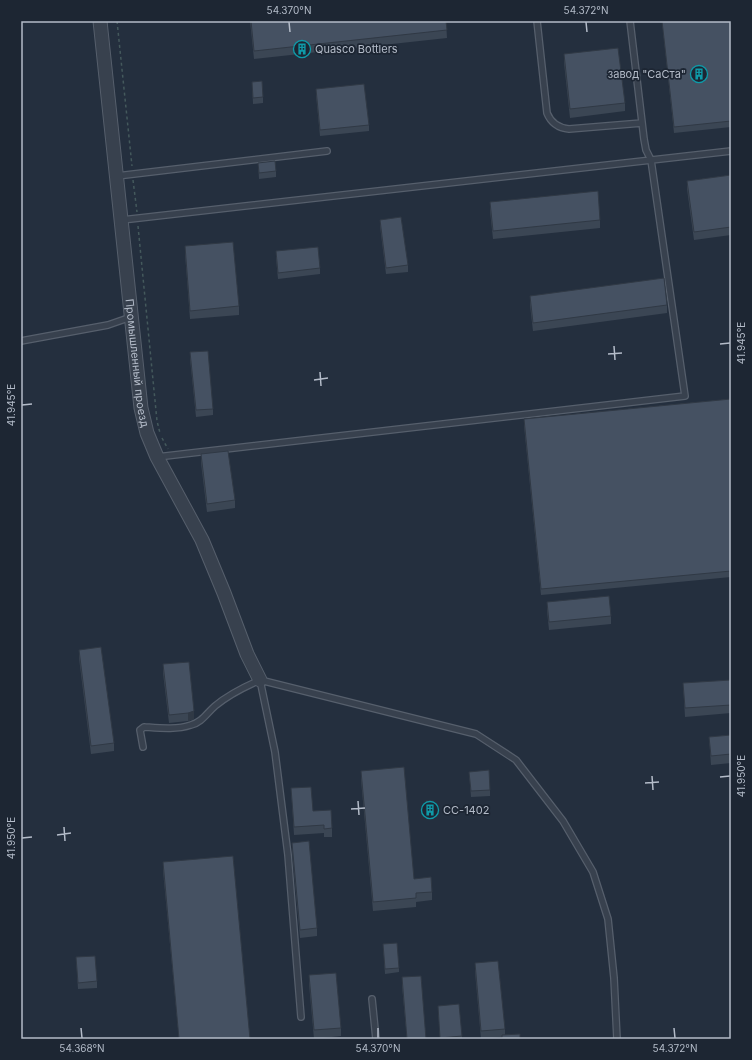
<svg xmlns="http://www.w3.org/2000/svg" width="752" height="1060" font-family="Inter,sans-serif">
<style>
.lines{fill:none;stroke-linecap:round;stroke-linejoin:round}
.service-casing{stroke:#565f6c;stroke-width:8}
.tertiary-casing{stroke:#565f6c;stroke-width:15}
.path{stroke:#44595c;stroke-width:1.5;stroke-dasharray:3 3;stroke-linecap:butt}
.service{stroke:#38414e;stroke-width:5.5}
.tertiary{stroke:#38414e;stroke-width:13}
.wall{fill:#3b4654}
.shaded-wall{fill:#303945}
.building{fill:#455162;stroke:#303945}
.ticks{fill:none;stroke:#b4bcc9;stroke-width:1.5}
.labels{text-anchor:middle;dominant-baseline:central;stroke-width:3.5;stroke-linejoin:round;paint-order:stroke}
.poi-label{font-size:11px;fill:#b4bcc9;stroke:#1d2633;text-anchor:start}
.street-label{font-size:11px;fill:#b4bcc9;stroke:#1d2633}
.neatline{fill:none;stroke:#b4bcc9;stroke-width:1.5}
.ticks-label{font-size:10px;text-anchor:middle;fill:#b4bcc9}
</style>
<rect width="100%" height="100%" fill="#242f3e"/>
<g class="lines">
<g class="service-casing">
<path id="service" d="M 537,21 L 547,113 C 551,123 559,128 569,129 L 642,123
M 117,176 L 327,151
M 122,220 L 731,151
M 21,341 L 108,325 L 131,317
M 157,457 L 685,396 L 651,160 L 646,150 L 644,139 L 630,21
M 260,680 L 275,752 L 288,855 L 301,1017
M 143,747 L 140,730 L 144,727 C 159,728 176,730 191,725 C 202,722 206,714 215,706 C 228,695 244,687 260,680 L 476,734 L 516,760 L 563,821 L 593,872 L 608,919 L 614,978 L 617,1039
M 372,999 L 376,1039"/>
</g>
<g class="tertiary-casing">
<g id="tertiary">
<path id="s1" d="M 100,21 L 141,408 L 147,433 L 157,457 L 202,540 L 224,593 L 247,654 L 260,680"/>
</g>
</g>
<path class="path" d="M 117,21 L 132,166
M 133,180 L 137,212
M 138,226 L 157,421 L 160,433
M 162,438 L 168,449"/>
<use href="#service" class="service"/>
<use href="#tertiary" class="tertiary"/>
</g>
<path class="wall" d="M 250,21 L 446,21 L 447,38 L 254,59 Z
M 662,21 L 731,21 L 731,127 L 674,133 Z
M 564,54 L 625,103 L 625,111 L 570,118 L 564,63 Z
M 252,82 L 263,97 L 263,103 L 253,104 Z
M 316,89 L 369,125 L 369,131 L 320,136 L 316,95 Z
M 258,163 L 276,171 L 276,177 L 259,179 Z
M 731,175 L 731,235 L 694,240 L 687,189 L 687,181 Z
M 490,202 L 600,220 L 600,228 L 493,239 L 490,211 Z
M 380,220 L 408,265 L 408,272 L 386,274 L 380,226 Z
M 185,246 L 239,306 L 239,315 L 190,319 L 185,254 Z
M 276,251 L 320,268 L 320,274 L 278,279 L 276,258 Z
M 530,296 L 667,305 L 667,313 L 533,331 L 530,305 Z
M 190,352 L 213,409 L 213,415 L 196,417 L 190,359 Z
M 731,399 L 731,577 L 541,595 L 524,426 L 524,419 Z
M 201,454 L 235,500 L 235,508 L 207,512 L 201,463 Z
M 547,602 L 611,616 L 611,624 L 549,630 L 547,611 Z
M 79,650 L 114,743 L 114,751 L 91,754 L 79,658 Z
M 163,664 L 194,719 L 188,721 L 169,723 L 163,673 Z
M 731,680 L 731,713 L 685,717 L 683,683 Z
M 731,735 L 731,763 L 711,765 L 709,737 Z
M 361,771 L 414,879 L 432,892 L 432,900 L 416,902 L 416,907 L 373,911 L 361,780 Z
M 469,772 L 490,790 L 490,796 L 471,797 Z
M 291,788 L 313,811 L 332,828 L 332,837 L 324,837 L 324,833 L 294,835 Z
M 426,801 L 433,801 L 434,817 L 427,817 Z
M 292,843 L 317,928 L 317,936 L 300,938 L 292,851 Z
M 163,862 L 250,1039 L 179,1039 L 163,871 Z
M 383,944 L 399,968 L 399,972 L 385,974 Z
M 76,957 L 97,981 L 97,988 L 78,989 Z
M 475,963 L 505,1029 L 505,1035 L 502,1037 L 481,1039 L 475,972 Z
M 309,975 L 341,1028 L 341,1036 L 314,1039 L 309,984 Z
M 402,977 L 426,1039 L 407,1039 L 402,986 Z
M 438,1006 L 462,1036 L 462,1039 L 440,1039 Z"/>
<path class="shaded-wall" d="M 194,711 L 194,719 L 188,721 L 188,713 Z"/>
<path class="building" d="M 251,21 L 446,21 L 447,30 L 254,51 Z
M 662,21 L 731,21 L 731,121 L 674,127 Z
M 618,48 L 625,103 L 570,109 L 564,54 Z
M 262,81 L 263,97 L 253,98 L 252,82 Z
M 364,84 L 369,125 L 320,130 L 316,89 Z
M 275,161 L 276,171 L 259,173 L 258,163 Z
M 731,175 L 731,227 L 694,232 L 687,181 Z
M 598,191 L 600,220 L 493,231 L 490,202 Z
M 401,217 L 408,265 L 386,268 L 380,220 Z
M 233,242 L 239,306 L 190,311 L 185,246 Z
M 318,247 L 320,268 L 278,273 L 276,251 Z
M 664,278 L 667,305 L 533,323 L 530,296 Z
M 208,351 L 213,409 L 196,410 L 190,352 Z
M 731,399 L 731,571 L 541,589 L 524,419 Z
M 228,451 L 235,500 L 207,504 L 201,454 Z
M 609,596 L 611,616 L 549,622 L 547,602 Z
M 101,647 L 114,743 L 91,746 L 79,650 Z
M 189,662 L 194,711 L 188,713 L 169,715 L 163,664 Z
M 731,680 L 731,705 L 685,708 L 683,683 Z
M 731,735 L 731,754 L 711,756 L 709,737 Z
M 404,767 L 414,879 L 431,877 L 432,892 L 416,893 L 416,898 L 373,902 L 361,771 Z
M 489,770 L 490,790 L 471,791 L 469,772 Z
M 311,787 L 313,811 L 331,810 L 332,828 L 324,829 L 324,825 L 294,827 L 291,788 Z
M 426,801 L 433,801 L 434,815 L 427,815 Z
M 309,841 L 317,928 L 300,930 L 292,843 Z
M 233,856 L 250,1039 L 179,1039 L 163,862 Z
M 397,943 L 399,968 L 385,969 L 383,944 Z
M 95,956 L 97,981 L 78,983 L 76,957 Z
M 498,961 L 505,1029 L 481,1031 L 475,963 Z
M 336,973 L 341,1028 L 314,1030 L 309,975 Z
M 421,976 L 426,1039 L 407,1039 L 402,977 Z
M 459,1004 L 462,1036 L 440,1038 L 438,1006 Z
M 520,1034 L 520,1039 L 502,1039 L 502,1035 Z"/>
<path class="ticks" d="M 289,22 L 290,32M 586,22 L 587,32M 720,344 L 730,343M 614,346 L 615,360M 608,354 L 622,353M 320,372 L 321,386M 314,380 L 328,378M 22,405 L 32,404M 652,776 L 653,790M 720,777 L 730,776M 645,783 L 659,782M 358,801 L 359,815M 351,809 L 365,808M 64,827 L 65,841M 57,835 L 71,833M 22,838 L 32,837M 81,1028 L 82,1038M 378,1028 L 378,1038M 674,1028 L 675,1038"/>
<defs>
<g id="building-ring" transform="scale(0.9)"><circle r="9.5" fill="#1d2633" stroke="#0f9aa8" stroke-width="1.5"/><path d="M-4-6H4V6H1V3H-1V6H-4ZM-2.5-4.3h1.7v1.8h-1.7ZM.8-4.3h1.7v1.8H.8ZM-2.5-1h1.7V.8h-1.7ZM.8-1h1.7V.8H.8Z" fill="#0f9aa8"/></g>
</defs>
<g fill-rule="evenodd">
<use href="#building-ring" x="302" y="49"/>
<use href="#building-ring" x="699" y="74"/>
<use href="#building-ring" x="430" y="810"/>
</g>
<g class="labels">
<g class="poi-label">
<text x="315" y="49">Quasco Bottlers</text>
<text x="686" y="74" text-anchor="end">завод "СаСта"</text>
<text x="443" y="810">СС-1402</text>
</g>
<g class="street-label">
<text stroke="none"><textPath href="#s1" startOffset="344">Промышленный проезд</textPath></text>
</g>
</g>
<rect width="752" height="1060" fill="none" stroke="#1d2633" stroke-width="44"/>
<rect x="22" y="22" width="708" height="1016" class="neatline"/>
<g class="ticks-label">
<text x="289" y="14">54.370°N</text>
<text x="586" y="14">54.372°N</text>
<text transform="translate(741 343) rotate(-90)" y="4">41.945°E</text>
<text transform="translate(11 405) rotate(-90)" y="4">41.945°E</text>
<text transform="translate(741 776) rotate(-90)" y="4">41.950°E</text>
<text transform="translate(11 838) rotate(-90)" y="4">41.950°E</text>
<text x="82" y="1052">54.368°N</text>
<text x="378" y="1052">54.370°N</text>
<text x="675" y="1052">54.372°N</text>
</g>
</svg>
